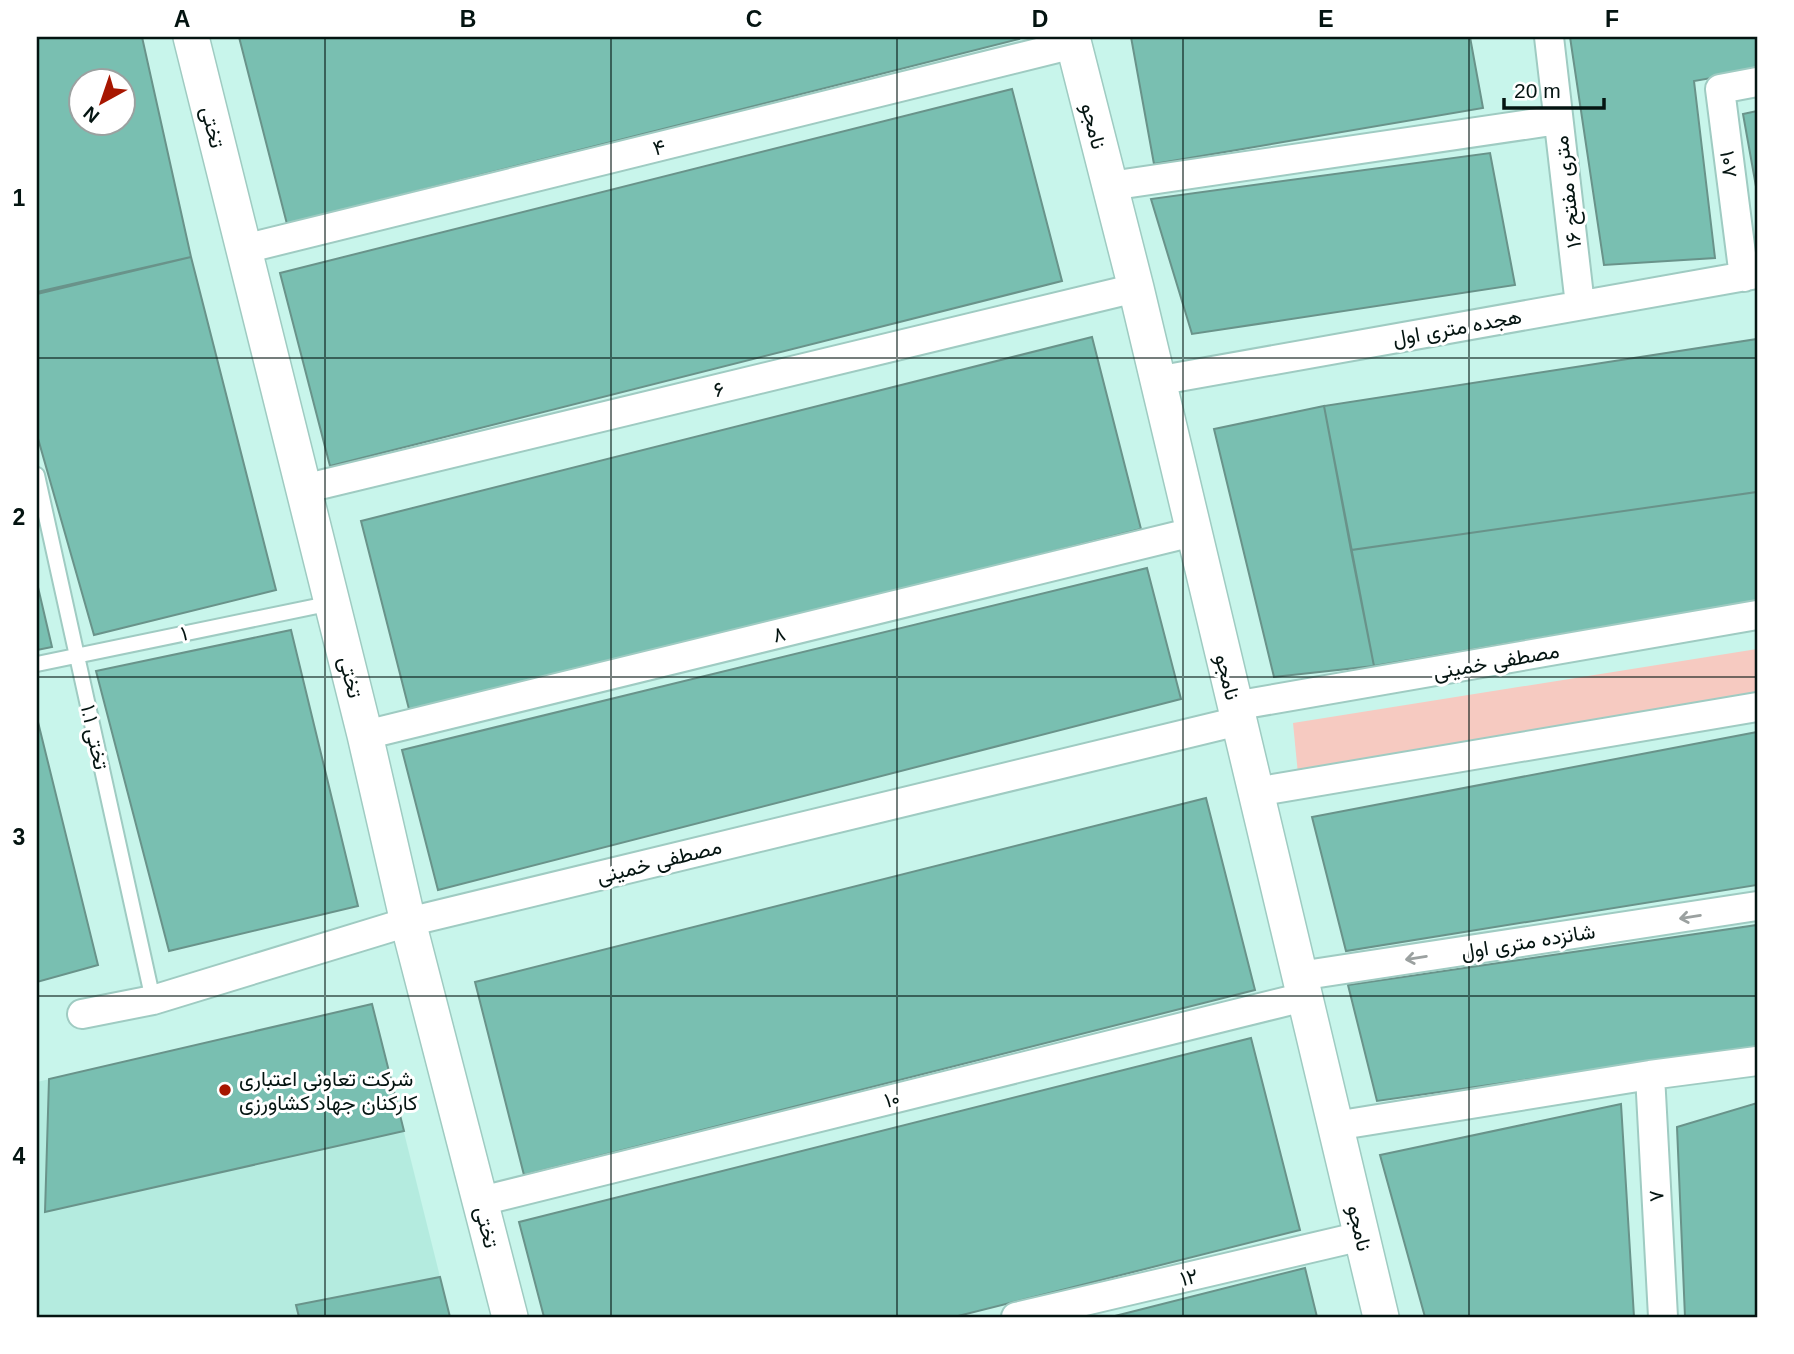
<svg xmlns="http://www.w3.org/2000/svg" width="1794" height="1354" font-family="Helvetica,Vazirmatn,sans-serif">
<style>
.built{fill:#b4ebdf}
.green{fill:#f6cac1}
.building{fill:#79bfb1;stroke:#69938a;stroke-width:2;fill-rule:evenodd}
.lines{fill:none;stroke-linecap:round;stroke-linejoin:round}
.service-casing{stroke:#9fcbc2;stroke-width:18}
.minor-casing{stroke:#9fcbc2;stroke-width:32}
.tertiary-casing{stroke:#9fcbc2;stroke-width:38}
.service{stroke:#fff;stroke-width:14}
.minor{stroke:#fff;stroke-width:28}
.tertiary{stroke:#fff;stroke-width:35}
.oneway{stroke:#9ba1a0}
.grid{fill:none;stroke:#041411;stroke-width:2;stroke-opacity:0.55}
.poi-dot{fill:#a71600;stroke:#fff;stroke-width:2.5}
.labels{text-anchor:middle;dominant-baseline:central;stroke-width:6;stroke-linejoin:round;paint-order:stroke}
.street-label{font-size:21px;fill:#041411;stroke:#fff}
.poi-label{font-size:21px;fill:#041411;stroke:#fff;text-anchor:start}
.neatline{fill:none;stroke:#041411;stroke-width:2.5}
.grid-label{font-size:23px;text-anchor:middle;font-weight:bold;fill:#041411}
</style>
<rect width="100%" height="100%" fill="#c8f5eb"/>
<path class="built" d="M 372,1004 L 450,1317 L 37,1317 L 37,1082 Z"/>
<path class="green" d="M 1757,649 L 1757,699 L 1298,774 L 1293,723 Z"/>
<path class="building" d="M 37,37 L 142,37 L 191,257 L 37,292 ZM 80,80 L 122,80 L 122,122 L 80,122 Z
M 239,37 L 1018,37 L 1019,39 L 287,224 Z
M 1131,37 L 1470,37 L 1483,108 L 1154,164 Z
M 1570,37 L 1757,37 L 1757,70 L 1694,81 L 1715,258 L 1604,265 Z
M 1012,89 L 1062,281 L 330,466 L 280,273 Z
M 1757,111 L 1757,192 L 1743,114 Z
M 1490,153 L 1515,285 L 1192,334 L 1151,199 Z
M 191,257 L 276,590 L 94,635 L 37,435 L 37,294 Z
M 1092,337 L 1141,529 L 410,713 L 361,521 Z
M 1757,339 L 1757,492 L 1351,550 L 1324,406 Z
M 1324,406 L 1374,666 L 1274,677 L 1214,429 Z
M 1757,492 L 1757,601 L 1374,666 L 1351,550 Z
M 1147,568 L 1181,699 L 438,890 L 402,750 Z
M 37,583 L 52,647 L 37,650 Z
M 291,630 L 358,906 L 169,951 L 96,671 Z
M 37,718 L 98,965 L 37,982 Z
M 1757,732 L 1757,885 L 1346,951 L 1312,817 Z
M 1206,798 L 1255,990 L 524,1175 L 475,982 Z
M 1757,925 L 1757,1047 L 1377,1101 L 1348,985 Z
M 372,1004 L 404,1131 L 45,1212 L 49,1079 Z
M 1251,1038 L 1300,1230 L 954,1317 L 544,1317 L 519,1222 Z
M 1757,1103 L 1757,1317 L 1685,1317 L 1677,1127 Z
M 1621,1104 L 1634,1317 L 1425,1317 L 1380,1155 Z
M 1305,1268 L 1317,1317 L 1111,1317 Z
M 440,1277 L 450,1317 L 299,1317 L 296,1305 Z"/>
<g class="lines">
<g class="service-casing">
<path id="service" d="M 37,475 L 153,1000
M 37,664 L 332,603"/>
</g>
<g class="minor-casing">
<path id="minor" d="M 1549,37 L 1580,305
M 1110,186 L 1558,120
M 244,249 L 1074,44
M 1744,277 L 1720,89 L 1757,82
M 1156,381 L 1757,274
M 303,489 L 1136,288
M 1234,706 L 1757,615
M 365,735 L 1193,532
M 1255,792 L 1757,707
M 1299,976 L 1757,906
M 82,1014 L 153,1000 L 408,922 L 1239,721
M 1650,1075 L 1663,1317
M 1335,1126 L 1650,1075 L 1757,1061
M 481,1201 L 1304,997
M 1016,1317 L 1362,1236"/>
</g>
<g class="tertiary-casing">
<path id="tertiary" d="M 191,37 L 365,735 L 408,922 L 510,1317
M 1072,37 L 1136,288 L 1381,1317"/>
</g>
<use href="#service" class="service"/>
<use href="#minor" class="minor"/>
<use href="#tertiary" class="tertiary"/>
</g>
<defs><path id="oneway-shaft" d="M-6 0H5M1.5-3L5.5 0L1.5 3" fill="none" stroke-width="1.6" stroke-linecap="round" stroke-linejoin="round" transform="scale(1.75)"/></defs>
<g class="oneway">
<use href="#oneway-shaft" transform="translate(1690 917) rotate(171)"/>
<use href="#oneway-shaft" transform="translate(1416 958) rotate(171)"/>
</g>
<path class="grid" d="M 325,37 L 325,1317M 611,37 L 611,1317M 897,37 L 897,1317M 1183,37 L 1183,1317M 1469,37 L 1469,1317M 37,358 L 1757,358M 37,677 L 1757,677M 37,996 L 1757,996"/>
<circle class="poi-dot" cx="225" cy="1090" r="7"/>
<g class="labels">
<g class="street-label">
<text transform="translate(1094 126) rotate(76)">نامجو</text>
<text transform="translate(213 127) rotate(76)">تختی</text>
<text transform="translate(659 147) rotate(-14)">۴</text>
<text transform="translate(1729 164) rotate(83)">۱۰۷</text>
<text transform="translate(1567 192) rotate(-97)">۱۶ متری مفتح</text>
<text transform="translate(1457 327) rotate(-10)">هجده متری اول</text>
<text transform="translate(719 389) rotate(-14)">۶</text>
<text transform="translate(184 633) rotate(-12)">۱</text>
<text transform="translate(779 634) rotate(-14)">۸</text>
<text transform="translate(1496 661) rotate(-10)">مصطفی خمینی</text>
<text transform="translate(351 677) rotate(76)">تختی</text>
<text transform="translate(1228 677) rotate(76)">نامجو</text>
<text transform="translate(95 737) rotate(78)">تختی ۱.۱</text>
<text transform="translate(659 861) rotate(-14)">مصطفی خمینی</text>
<text transform="translate(1528 941) rotate(-9)">شانزده متری اول</text>
<text transform="translate(892 1099) rotate(-14)">۱۰</text>
<text transform="translate(1656 1196) rotate(-93)">۷</text>
<text transform="translate(487 1227) rotate(76)">تختی</text>
<text transform="translate(1360 1228) rotate(77)">نامجو</text>
<text transform="translate(1189 1277) rotate(-13)">۱۲</text>
</g>
<g class="poi-label">
<text x="239" y="1078">شرکت تعاونی اعتباری<tspan x="239" dy="24">کارکنان جهاد کشاورزی</tspan></text>
</g>
</g>
<rect width="1794" height="1354" fill="none" stroke="#ffffff" stroke-width="77"/>
<g transform="translate(102 102) rotate(220)"><circle r="33" fill="#ffffff" stroke="#9ba1a0" stroke-width="2"/>
<path d="M0-5L12 26L0 18L-12 26Z" fill="#a71600"/>
<text y="-10" font-size="19" font-weight="bold" text-anchor="middle" fill="#041411">N</text>
</g>
<path d="M1504 98v10h100v-10" fill="none" stroke="#041411" stroke-width="3.5"/>
<text x="1514" y="98" font-size="21" fill="#041411" stroke="#ffffff" stroke-width="5" paint-order="stroke">20 m</text>
<rect x="38" y="38" width="1718" height="1278" class="neatline"/>
<g class="grid-label">
<text x="182" y="27">A</text>
<text x="468" y="27">B</text>
<text x="754" y="27">C</text>
<text x="1040" y="27">D</text>
<text x="1326" y="27">E</text>
<text x="1612" y="27">F</text>
<text x="19" y="206">1</text>
<text x="19" y="525">2</text>
<text x="19" y="845">3</text>
<text x="19" y="1164">4</text>
</g>
</svg>
